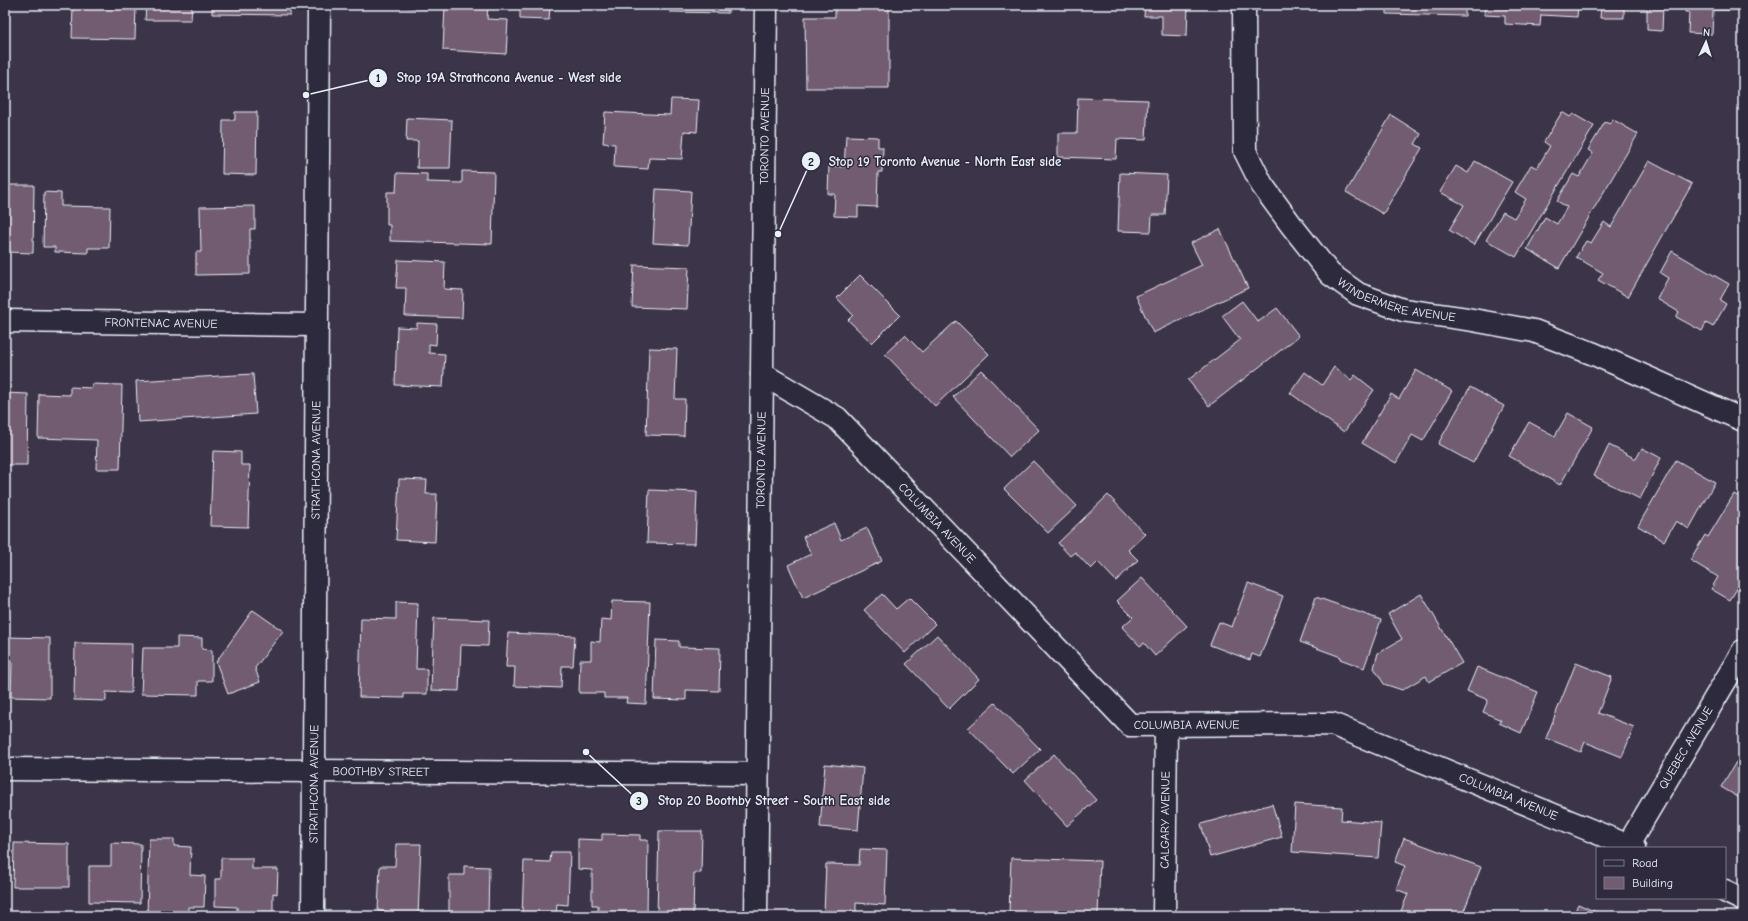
<svg xmlns="http://www.w3.org/2000/svg" width="1748" height="921" font-family="'Comic Neue',sans-serif">
<style>
.building{fill:#725c72;stroke:#e8f1f8}
.lines{fill:none;stroke-linecap:round;stroke-linejoin:round}
.street-casing{stroke:#e8f1f8;stroke-width:25}
.street{stroke:#2f2a3d;stroke-width:22}
.labels{text-anchor:middle;dominant-baseline:central;stroke-width:3;stroke-linejoin:round;paint-order:stroke}
.street-label{font-size:12px;fill:#e8f1f8;stroke:#2f2a3d}
.leader{fill:none;stroke:#e8f1f8;stroke-width:1.5}
.callout-dot{fill:#e8f1f8;stroke:#2f2a3d;stroke-width:1.5}
.mark-label{font-size:12px;text-anchor:middle;font-weight:bold;fill:#111}
.callout-label{font-size:13px;text-anchor:middle;font-weight:bold;fill:#e8f1f8;stroke:#2f2a3d;stroke-width:3;stroke-linejoin:round;paint-order:stroke}
</style>
<rect width="100%" height="100%" fill="#3c3448"/>
<filter id="ink" filterUnits="userSpaceOnUse"><feTurbulence type="fractalNoise" baseFrequency=".025" numOctaves="2"/><feDisplacementMap in="SourceGraphic" scale="8" xChannelSelector="R" yChannelSelector="G"/><feConvolveMatrix kernelMatrix="1 2 1 2 8 2 1 2 1" color-interpolation-filters="sRGB"/></filter>
<g filter="url(#ink)">
<path class="building" d="M 73,5 L 136,5 L 135,39 L 72,38 Z
M 146,5 L 192,5 L 191,20 L 145,20 Z
M 212,5 L 290,5 L 290,15 L 212,14 Z
M 364,5 L 434,5 L 434,9 Z
M 445,5 L 488,5 L 487,19 L 508,20 L 506,54 L 443,50 Z
M 520,5 L 550,5 L 549,20 L 520,19 Z
M 671,5 L 728,5 L 728,13 L 670,12 Z
M 835,5 L 889,5 L 889,88 L 806,88 L 805,17 L 835,17 Z
M 1145,5 L 1188,5 L 1187,36 L 1162,35 L 1162,16 L 1144,16 Z
M 1387,5 L 1465,5 L 1465,16 L 1387,14 Z
M 1485,5 L 1578,5 L 1577,17 L 1541,15 L 1540,26 L 1505,24 L 1505,16 L 1484,15 Z
M 1601,5 L 1663,5 L 1662,31 L 1647,30 L 1647,7 L 1624,6 L 1624,18 L 1600,18 Z
M 1685,5 L 1743,5 L 1743,10 L 1713,10 L 1712,34 L 1688,33 L 1689,12 L 1685,12 Z
M 1078,98 L 1148,100 L 1146,140 L 1117,139 L 1116,159 L 1058,157 L 1058,133 L 1077,133 Z
M 671,99 L 699,100 L 697,132 L 684,131 L 682,159 L 649,158 L 648,169 L 614,167 L 615,144 L 603,143 L 605,112 L 670,115 Z
M 235,112 L 257,112 L 256,175 L 222,174 L 223,120 L 235,120 Z
M 1562,112 L 1570,117 L 1573,114 L 1594,126 L 1516,257 L 1486,240 L 1503,212 L 1514,218 L 1526,199 L 1515,192 L 1531,165 L 1537,168 L 1550,146 L 1544,142 Z
M 1391,115 L 1421,134 L 1415,144 L 1422,148 L 1383,214 L 1346,192 Z
M 407,118 L 452,120 L 450,168 L 417,168 L 418,141 L 406,141 Z
M 1612,119 L 1638,134 L 1559,268 L 1527,249 L 1545,217 L 1557,224 L 1567,207 L 1557,201 L 1573,174 L 1579,177 L 1593,153 L 1588,150 L 1605,122 L 1610,124 Z
M 846,136 L 878,137 L 878,147 L 883,147 L 882,172 L 878,172 L 877,207 L 858,206 L 858,217 L 834,216 L 835,194 L 828,194 L 829,166 L 844,167 Z
M 1475,161 L 1512,182 L 1474,245 L 1449,230 L 1464,205 L 1440,192 L 1456,166 L 1468,173 Z
M 1649,161 L 1692,184 L 1628,297 L 1598,280 L 1603,273 L 1576,257 L 1586,241 L 1591,243 L 1604,222 L 1611,227 Z
M 462,171 L 494,172 L 492,244 L 390,241 L 390,225 L 387,225 L 387,192 L 396,192 L 397,173 L 427,174 L 427,182 L 462,183 Z
M 1120,173 L 1167,175 L 1165,215 L 1152,215 L 1151,232 L 1118,231 Z
M 5,185 L 34,185 L 33,253 L 6,252 Z
M 656,189 L 691,191 L 688,245 L 653,243 Z
M 44,192 L 61,193 L 61,206 L 110,207 L 109,248 L 88,248 L 88,253 L 55,252 L 55,247 L 43,247 Z
M 255,206 L 255,229 L 250,229 L 250,274 L 196,275 L 196,252 L 201,252 L 200,207 Z
M 1220,229 L 1248,288 L 1153,333 L 1136,296 L 1202,265 L 1191,243 Z
M 1672,251 L 1729,284 L 1720,300 L 1726,304 L 1713,327 L 1706,323 L 1702,331 L 1676,317 L 1679,312 L 1657,299 L 1668,278 L 1660,273 Z
M 398,260 L 445,262 L 444,289 L 463,290 L 462,318 L 405,316 L 406,288 L 396,288 Z
M 634,265 L 689,267 L 687,309 L 632,307 Z
M 860,275 L 900,315 L 872,343 L 848,320 L 853,315 L 837,298 Z
M 1242,301 L 1258,322 L 1277,308 L 1299,336 L 1209,406 L 1188,380 L 1240,340 L 1222,316 Z
M 1743,311 L 1743,324 L 1738,321 Z
M 956,321 L 989,354 L 935,406 L 885,354 L 905,335 L 922,352 Z
M 417,323 L 437,324 L 436,345 L 429,344 L 429,353 L 445,354 L 443,387 L 395,385 L 397,327 L 417,328 Z
M 649,348 L 677,349 L 675,399 L 685,399 L 684,436 L 646,435 Z
M 1334,367 L 1351,380 L 1355,375 L 1374,390 L 1344,432 L 1290,393 L 1305,372 L 1322,385 Z
M 981,370 L 1039,430 L 1010,457 L 953,397 Z
M 1416,370 L 1452,391 L 1423,441 L 1412,435 L 1396,463 L 1362,443 L 1391,394 L 1399,399 Z
M 253,374 L 256,414 L 138,422 L 136,381 Z
M 92,384 L 122,385 L 120,469 L 96,469 L 97,440 L 38,438 L 39,394 L 70,395 L 70,387 L 92,388 Z
M 1470,387 L 1504,406 L 1473,463 L 1438,444 Z
M 5,393 L 28,394 L 27,465 L 5,465 Z
M 1568,413 L 1593,427 L 1560,485 L 1509,456 L 1529,422 L 1555,436 Z
M 1609,445 L 1636,459 L 1642,448 L 1661,458 L 1640,499 L 1594,476 Z
M 213,451 L 241,452 L 241,465 L 250,465 L 248,527 L 210,526 Z
M 1676,460 L 1715,482 L 1689,529 L 1676,521 L 1664,541 L 1638,526 Z
M 1033,461 L 1077,506 L 1048,533 L 1004,489 Z
M 399,479 L 427,480 L 426,494 L 437,494 L 435,542 L 396,540 Z
M 649,490 L 697,492 L 695,544 L 647,543 Z
M 1734,494 L 1743,499 L 1743,579 L 1730,600 L 1711,589 L 1718,577 L 1690,560 L 1705,535 L 1708,537 Z
M 1108,495 L 1145,534 L 1128,550 L 1138,560 L 1116,581 L 1098,562 L 1091,569 L 1075,552 L 1070,556 L 1058,543 Z
M 834,523 L 841,540 L 867,528 L 882,561 L 803,598 L 788,565 L 811,554 L 803,537 Z
M 1142,578 L 1187,626 L 1155,656 L 1144,643 L 1140,646 L 1122,627 L 1133,617 L 1117,601 Z
M 1248,583 L 1283,596 L 1260,657 L 1252,654 L 1250,660 L 1210,645 L 1219,622 L 1232,627 Z
M 882,594 L 896,609 L 909,598 L 935,624 L 905,653 L 864,610 Z
M 1421,594 L 1462,663 L 1429,682 L 1426,676 L 1402,690 L 1384,684 L 1374,668 L 1378,653 L 1402,639 L 1388,614 Z
M 1316,597 L 1381,620 L 1364,668 L 1340,659 L 1341,657 L 1300,642 Z
M 612,601 L 650,602 L 646,704 L 626,703 L 627,698 L 604,698 L 604,693 L 579,693 L 580,660 L 591,660 L 591,641 L 600,642 L 601,619 L 611,620 Z
M 396,602 L 418,603 L 416,669 L 427,669 L 427,694 L 404,694 L 404,698 L 359,697 L 361,618 L 396,619 Z
M 253,610 L 283,631 L 255,668 L 260,682 L 228,694 L 216,662 Z
M 434,618 L 489,620 L 488,646 L 461,645 L 459,691 L 431,690 Z
M 508,633 L 575,636 L 573,666 L 562,666 L 561,688 L 514,686 L 515,667 L 506,667 Z
M 937,635 L 979,679 L 949,709 L 906,664 Z
M 5,637 L 50,638 L 50,698 L 11,697 L 12,662 L 5,661 Z
M 177,637 L 202,638 L 202,649 L 212,650 L 212,681 L 198,681 L 198,695 L 141,694 L 143,648 L 177,648 Z
M 656,640 L 679,641 L 679,647 L 720,648 L 719,691 L 686,690 L 686,700 L 654,699 Z
M 75,643 L 132,644 L 131,693 L 106,692 L 106,701 L 74,700 Z
M 1576,663 L 1612,677 L 1598,713 L 1634,727 L 1622,757 L 1585,742 L 1581,752 L 1546,738 Z
M 1477,667 L 1538,692 L 1521,733 L 1499,723 L 1501,720 L 1483,712 L 1488,700 L 1467,691 Z
M 995,703 L 1040,749 L 1013,774 L 968,728 Z
M 1054,754 L 1096,800 L 1067,826 L 1025,780 Z
M 1736,762 L 1743,766 L 1743,800 L 1721,787 Z
M 825,764 L 863,768 L 858,830 L 820,827 Z
M 1272,804 L 1282,837 L 1210,857 L 1201,824 Z
M 1295,804 L 1342,807 L 1341,820 L 1381,823 L 1378,858 L 1292,852 Z
M 659,831 L 702,831 L 701,873 L 694,873 L 693,916 L 657,916 Z
M 602,834 L 640,835 L 640,840 L 648,840 L 647,916 L 598,916 L 598,905 L 592,905 L 592,870 L 578,869 L 578,839 L 602,840 Z
M 1404,838 L 1481,867 L 1462,916 L 1436,916 L 1431,914 L 1430,916 L 1399,916 L 1408,894 L 1396,889 L 1405,866 L 1395,862 Z
M 149,839 L 174,839 L 174,846 L 191,847 L 190,875 L 205,876 L 204,907 L 188,907 L 188,916 L 147,916 Z
M 14,843 L 69,844 L 69,887 L 13,887 Z
M 111,843 L 141,844 L 140,903 L 89,902 L 89,866 L 111,866 Z
M 396,844 L 421,844 L 418,916 L 388,916 L 388,912 L 378,911 L 380,866 L 395,866 Z
M 860,849 L 887,850 L 885,905 L 856,903 L 856,915 L 824,914 L 826,864 L 859,865 Z
M 551,852 L 570,852 L 568,905 L 557,904 L 556,915 L 522,915 L 524,861 L 550,862 Z
M 221,858 L 252,858 L 252,869 L 278,869 L 277,894 L 273,893 L 273,916 L 237,916 L 237,907 L 215,906 L 215,879 L 221,879 Z
M 1011,858 L 1100,861 L 1098,916 L 1009,913 Z
M 464,866 L 489,867 L 488,916 L 449,916 L 449,875 L 464,875 Z
M 1578,904 L 1605,916 L 1573,916 Z"/>
<g class="lines">
<g class="street-casing">
<g id="street">
<path id="s1" d="M 1244,5 L 1245,151 L 1262,185 L 1292,226 L 1330,274 L 1358,294 L 1403,310 L 1467,319 L 1534,331 L 1594,354 L 1743,420"/>
<path id="s2" d="M 5,321 L 317,325"/>
<path id="s3" d="M 762,374 L 837,418 L 1130,725 L 1332,724 L 1634,848"/>
<path id="s4" d="M 5,769 L 757,774"/>
<path id="s5" d="M 1628,845 L 1743,651"/>
<path d="M 1725,891 L 1743,900"/>
<path id="s6" d="M 313,916 L 319,5"/>
<path id="s7" d="M 756,916 L 766,5"/>
<path id="s8" d="M 1164,916 L 1166,725"/>
</g>
</g>
<use href="#street" class="street"/>
</g>
</g>
<g class="labels">
<g class="street-label">
<text stroke="none"><textPath href="#s7" startOffset="780">TORONTO AVENUE</textPath></text>
<text stroke="none"><textPath href="#s1" startOffset="369">WINDERMERE AVENUE</textPath></text>
<text stroke="none"><textPath href="#s2" startOffset="156">FRONTENAC AVENUE</textPath></text>
<text stroke="none"><textPath href="#s7" startOffset="456">TORONTO AVENUE</textPath></text>
<text stroke="none"><textPath href="#s6" startOffset="456">STRATHCONA AVENUE</textPath></text>
<text stroke="none"><textPath href="#s3" startOffset="232">COLUMBIA AVENUE</textPath></text>
<text stroke="none"><textPath href="#s3" startOffset="568">COLUMBIA AVENUE</textPath></text>
<text stroke="none"><textPath href="#s5" startOffset="113">QUEBEC AVENUE</textPath></text>
<text stroke="none"><textPath href="#s4" startOffset="376">BOOTHBY STREET</textPath></text>
<text stroke="none"><textPath href="#s6" startOffset="132">STRATHCONA AVENUE</textPath></text>
<text stroke="none"><textPath href="#s3" startOffset="904">COLUMBIA AVENUE</textPath></text>
<text stroke="none"><textPath href="#s8" startOffset="96">CALGARY AVENUE</textPath></text>
</g>
</g>
<path class="leader" d="M306 95L378 78M778 234L811 161M586 752L639 801"/>
<g class="callout-dot">
<circle cx="306" cy="95" r="4"/>
<circle cx="778" cy="234" r="4"/>
<circle cx="586" cy="752" r="4"/>
<circle cx="378" cy="78" r="10"/>
<circle cx="811" cy="161" r="10"/>
<circle cx="639" cy="801" r="10"/>
</g>
<g class="mark-label">
<text x="378" y="82">1</text>
<text x="811" y="166">2</text>
<text x="639" y="805">3</text>
</g>
<g class="callout-label">
<text x="509" y="82">Stop 19A Strathcona Avenue - West side</text>
<text x="945" y="166">Stop 19 Toronto Avenue - North East side</text>
<text x="774" y="805">Stop 20 Boothby Street - South East side</text>
</g>
<rect width="1748" height="921" fill="none" stroke="#2f2a3d" stroke-width="20"/>
<rect x="10" y="10" width="1728" height="901" fill="none" stroke="#e8f1f8" stroke-width="1.5" filter="url(#ink)"/>
<rect x="1596" y="847" width="130" height="52" fill="#2f2a3d" stroke="#797a88"/>
<rect x="1604" y="860" width="20" height="6" fill="#2f2a3d" stroke="#797a88"/>
<text x="1632" y="867" font-size="12" fill="#e8f1f8">Road</text>
<rect x="1604" y="877" width="20" height="12" fill="#725c72" stroke="#797a88"/>
<text x="1632" y="887" font-size="12" fill="#e8f1f8">Building</text>
<g transform="translate(1706 42) rotate(4)" stroke="#2f2a3d" stroke-width="3" paint-order="stroke">
<path d="M0-3L7 15L0 10L-7 15Z" fill="#e8f1f8"/>
<text y="-6" font-size="11" font-weight="bold" text-anchor="middle" fill="#e8f1f8">N</text>
</g>
</svg>
